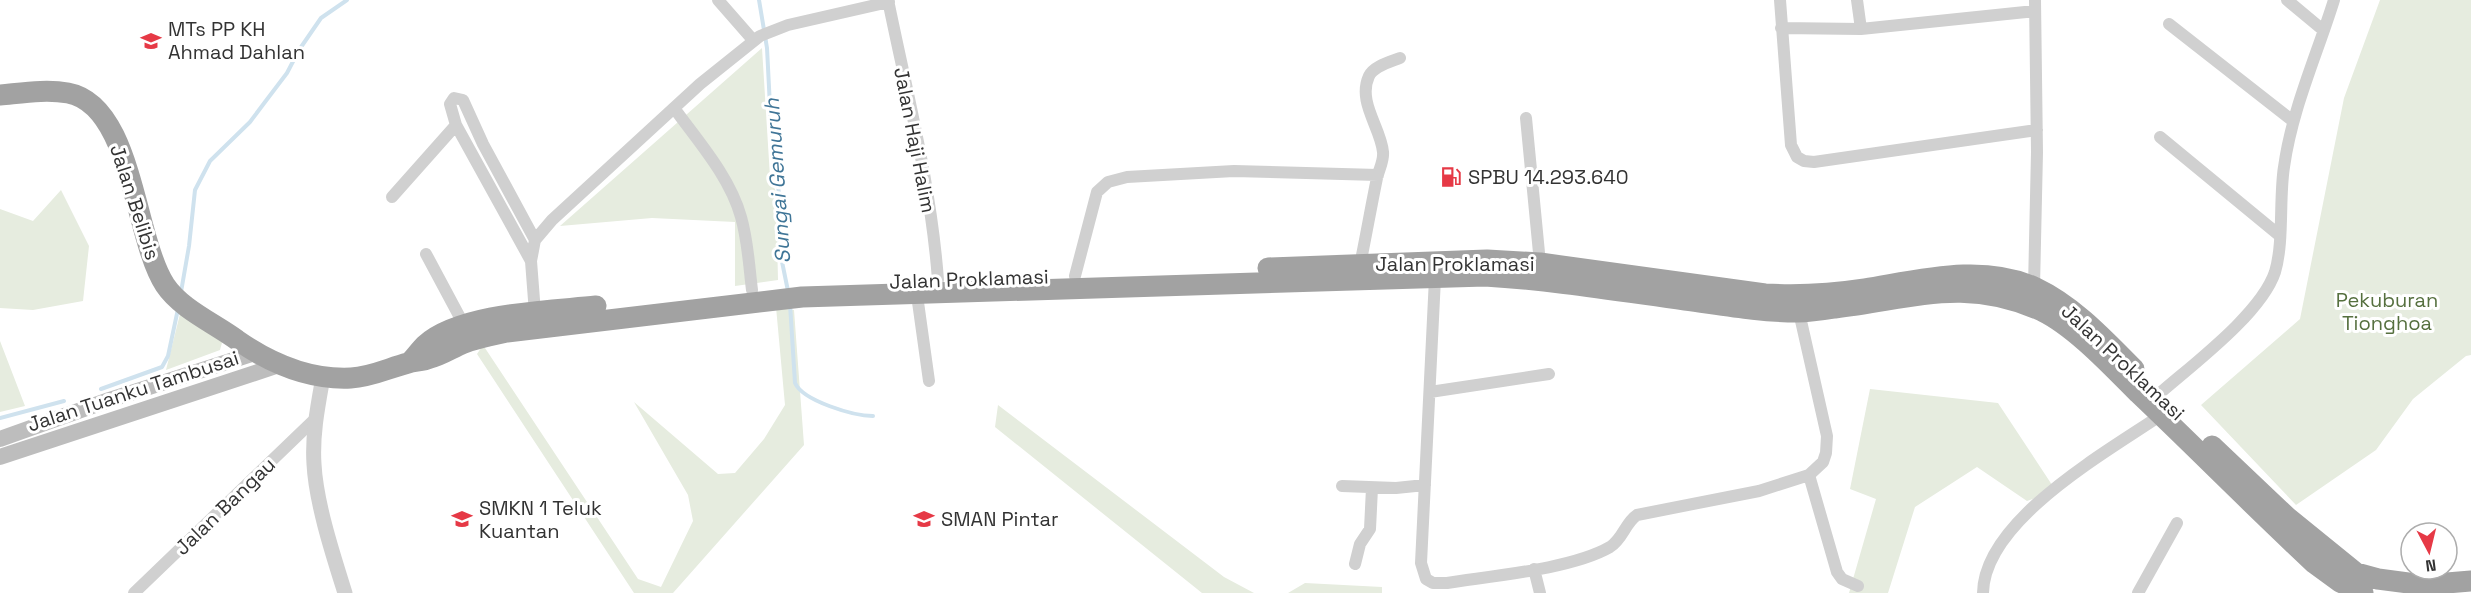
<svg xmlns="http://www.w3.org/2000/svg" width="2471" height="593" font-family="'Space Grotesk',sans-serif">
<style>
.green{fill:#e6ecdf}
.lines{fill:none;stroke-linecap:round;stroke-linejoin:round}
.stream{stroke:#cfe2ee;stroke-width:4}
.minor{stroke:#d0d0d0;stroke-width:12}
.tertiary{stroke:#d0d0d0;stroke-width:15}
.secondary{stroke:#bdbdbd;stroke-width:16}
.trunk{stroke:#a2a2a2;stroke-width:21}
.labels{text-anchor:middle;dominant-baseline:central;stroke-width:6;stroke-linejoin:round;paint-order:stroke}
.poi-label{font-size:20px;fill:#333;stroke:#fff;text-anchor:start}
.street-label{font-size:20px;fill:#333;stroke:#fff}
.park-label{font-size:20px;fill:#56703f;stroke:#fff}
.water-label{font-size:21px;font-style:italic;fill:#3f7597;stroke:#fff}
</style>
<rect width="100%" height="100%" fill="#fff"/>
<path class="green" d="M 2380,0 L 2471,0 L 2471,355 L 2466,356 L 2413,399 L 2376,450 L 2296,505 L 2201,405 L 2300,319 L 2344,98 Z
M 762,48 L 770,177 L 776,192 L 778,280 L 735,286 L 735,222 L 652,218 L 560,226 Z
M 61,190 L 89,246 L 83,301 L 33,310 L 0,308 L 0,209 L 33,221 Z
M 776,307 L 794,310 L 804,445 L 673,593 L 634,593 L 477,354 L 483,345 L 638,579 L 661,587 L 693,521 L 688,495 L 634,402 L 718,474 L 735,473 L 764,439 L 785,405 Z
M 181,310 L 223,339 L 220,350 L 166,370 Z
M 0,341 L 25,406 L 0,412 Z
M 1870,389 L 1998,403 L 2056,491 L 2027,501 L 1977,467 L 1915,507 L 1888,593 L 1849,593 L 1876,499 L 1850,489 Z
M 998,405 L 1224,577 L 1254,593 L 1202,593 L 995,427 Z
M 1305,583 L 1382,587 L 1382,593 L 1288,593 Z"/>
<g class="lines">
<path class="stream" d="M 759,0 L 767,48 L 771,126 L 781,211 L 779,247 L 788,291
M 181,292 L 189,246 L 195,190 L 210,161 L 250,122 L 265,102 L 287,73 L 299,50 L 321,18 L 347,0
M 790,304 L 795,383 C 803,401 854,416 873,416
M 101,389 L 162,367 L 168,356 L 178,309
M 0,418 L 64,401"/>
<path class="minor" d="M 718,0 L 753,40
M 888,0 C 907,93 931,185 938,280
M 1780,0 L 1791,145 L 1797,157 L 1804,161 L 1814,162 L 2037,130
M 1857,0 L 1861,29
M 2287,0 L 2323,30
M 2169,24 L 2293,121
M 1781,28 L 1861,29 L 2035,11
M 674,108 C 698,141 730,177 741,217 C 748,241 749,266 752,290
M 1526,118 L 1540,263
M 2160,137 L 2279,235
M 392,197 L 456,125
M 426,254 L 464,325
M 531,261 L 456,125 L 450,104 L 454,98 L 463,100 L 483,144 L 535,240
M 1360,265 C 1366,236 1371,207 1377,178 C 1379,169 1384,161 1383,152 C 1381,128 1357,102 1369,76 C 1374,66 1390,62 1400,58
M 1075,276 L 1097,192 L 1108,182 L 1127,177 L 1234,171 L 1378,175
M 1435,278 L 1421,563 L 1426,579 L 1433,583 L 1447,583 C 1491,576 1572,569 1610,547 C 1623,539 1625,523 1637,515 L 1759,491 L 1809,475 L 1823,462 L 1826,453 L 1827,436 L 1799,312
M 2034,287 L 2037,152 L 2035,0
M 917,295 L 929,381
M 535,313 L 531,261 L 535,240 L 552,220 L 700,84 L 760,36 L 788,25 L 889,2
M 1430,392 L 1549,374
M 2159,394 C 2192,365 2261,314 2275,272 C 2284,242 2279,198 2284,167 C 2292,109 2317,55 2334,0
M 1809,475 L 1837,572 L 1842,579 L 1858,586
M 1342,486 L 1396,488 L 1425,485
M 1355,564 L 1360,544 L 1370,529 L 1372,488
M 1534,569 L 1540,593
M 134,593 L 316,418
M 1983,593 C 1984,520 2107,452 2161,415
M 2138,593 L 2177,523"/>
<path class="tertiary" d="M 323,377 C 318,405 312,435 314,464 C 316,503 333,555 345,593"/>
<path class="secondary" d="M 0,439 L 109,400 L 255,353
M 0,457 L 279,365"/>
<path class="trunk" d="M 0,95 C 22,93 46,89 68,93 C 133,105 134,238 165,285 C 181,309 214,323 237,340 C 270,363 310,380 351,378 C 371,377 389,368 408,363 C 415,361 423,361 430,358 C 442,355 452,348 464,343 C 478,338 493,335 507,332 L 802,297 L 1485,276 C 1552,280 1619,291 1685,300 C 1722,305 1760,312 1797,312 C 1810,312 1823,310 1835,308 C 1913,299 1964,276 2042,311 C 2075,327 2112,367 2138,393 C 2197,449 2254,507 2314,563 L 2340,582 L 2363,593
M 1268,268 L 1487,260 L 1540,263 L 1765,294 C 1799,296 1832,294 1865,289 C 1920,280 1983,263 2036,288 C 2074,306 2105,340 2134,369
M 410,362 C 415,357 420,350 425,345 C 460,313 550,311 596,306
M 2212,446 L 2287,517 L 2356,573 L 2378,579 L 2423,585 L 2471,581"/>
</g>
<defs>
<g id="school-bare" transform="scale(1.62)"><path d="M0-5L7-2L0 1L-7-2ZM-4 1L0 2.5L4 1V4Q0 6-4 4Z" fill="#e63946" stroke="#fff" stroke-width="2.5" paint-order="stroke"/></g>
<g id="fuel-bare" transform="scale(1.62)"><path d="M-5.5-6h7V0h2V4h1.3V-2.5L3-4.5l.8-.8L6-3V5H2.5V1h-1V6h-7ZM-4.2-4.7v3.2H.2V-4.7Z" fill="#e63946" stroke="#fff" stroke-width="2.5" paint-order="stroke"/></g>
</defs>
<g fill-rule="evenodd">
<use href="#school-bare" x="151" y="41"/>
<use href="#fuel-bare" x="1451" y="177"/>
<use href="#school-bare" x="462" y="519"/>
<use href="#school-bare" x="924" y="519"/>
</g>
<g class="labels">
<g class="poi-label">
<text x="168" y="29">MTs PP KH<tspan x="168" dy="23">Ahmad Dahlan</tspan></text>
<text x="1468" y="177">SPBU 14.293.640</text>
<text x="479" y="508">SMKN 1 Teluk<tspan x="479" dy="23">Kuantan</tspan></text>
<text x="941" y="519">SMAN Pintar</text>
</g>
<g class="street-label">
<text transform="translate(915 140) rotate(79)">Jalan Haji Halim</text>
<text transform="translate(135 202) rotate(72)">Jalan Belibis</text>
<text x="1455" y="264">Jalan Proklamasi</text>
<text transform="translate(969 279) rotate(-2)">Jalan Proklamasi</text>
<text transform="translate(2123 362) rotate(43)">Jalan Proklamasi</text>
<text transform="translate(133 391) rotate(-18)">Jalan Tuanku Tambusai</text>
<text transform="translate(225 506) rotate(-44)">Jalan Bangau</text>
</g>
<g class="park-label">
<text x="2387" y="300">Pekuburan<tspan x="2387" dy="23">Tionghoa</tspan></text>
</g>
<g class="water-label">
<text transform="translate(777 181) rotate(-94)">Sungai Gemuruh</text>
</g>
</g>
<g transform="translate(2429 551) rotate(173)"><circle r="28" fill="#ffffff" stroke="#adadad" stroke-width="1.5"/>
<path d="M0-4.5L10 22L0 15L-10 22Z" fill="#e63946"/>
<text y="-9" font-size="16" font-weight="bold" text-anchor="middle" fill="#333333">N</text>
</g>
</svg>
